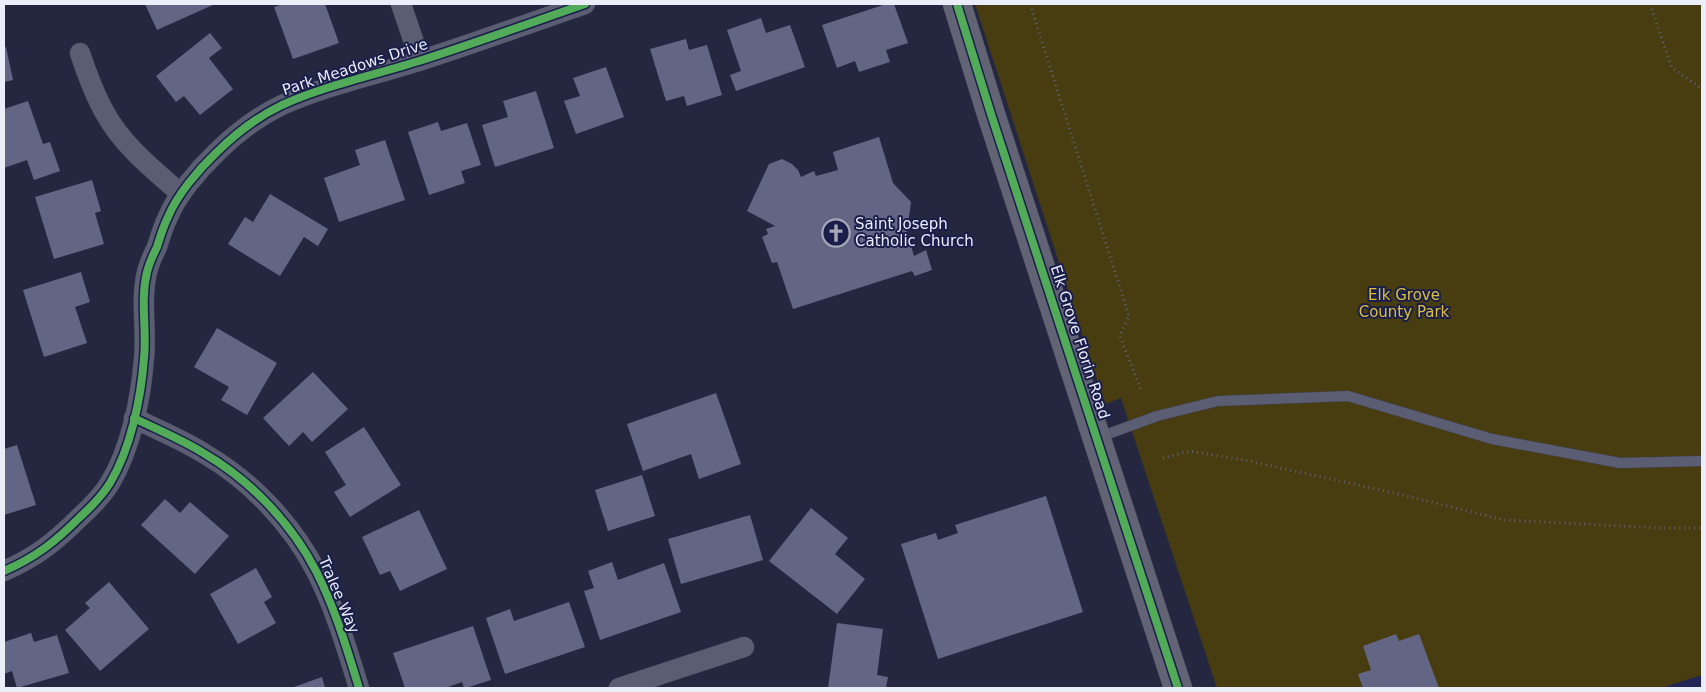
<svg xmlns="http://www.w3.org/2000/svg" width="1706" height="692" font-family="'DejaVu Sans',sans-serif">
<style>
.built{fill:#222656}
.green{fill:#483d10}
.building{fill:#626684}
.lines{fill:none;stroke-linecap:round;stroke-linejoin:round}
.lane-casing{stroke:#404253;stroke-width:11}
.street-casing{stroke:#404253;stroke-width:21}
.secondary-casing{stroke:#404253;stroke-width:29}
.path{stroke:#5f6173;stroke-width:3;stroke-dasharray:1 4;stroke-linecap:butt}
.lane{stroke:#5b5e73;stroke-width:10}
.street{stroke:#5b5e73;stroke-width:20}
.secondary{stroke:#626374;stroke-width:28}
.cycleway-casing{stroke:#1a1e4b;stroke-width:11}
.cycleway{stroke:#51ab58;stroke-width:8}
.labels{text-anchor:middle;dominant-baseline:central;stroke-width:4;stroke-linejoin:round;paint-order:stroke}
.street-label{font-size:15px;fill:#ebedf9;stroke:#1a1e4b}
.poi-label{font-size:15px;fill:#ebedf9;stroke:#1a1e4b;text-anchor:start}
.park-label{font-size:15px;fill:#ddbf3e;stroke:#1a1e4b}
</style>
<rect width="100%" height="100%" fill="#252740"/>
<path class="built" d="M 1702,675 L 1702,688 L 1661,688 Z"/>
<path class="green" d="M 975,4 L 1702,4 L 1702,675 L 1661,688 L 1217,688 L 1121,398 L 1105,404 Z"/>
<path class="building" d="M 145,4 L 215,4 L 157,30 Z
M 283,4 L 325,4 L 339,43 L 293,59 L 274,7 Z
M 886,4 L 894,4 L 908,43 L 886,50 L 890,62 L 859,72 L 855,61 L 837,68 L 822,25 Z
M 761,18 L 766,33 L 790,25 L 805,67 L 736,91 L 730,75 L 741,71 L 727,30 Z
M 210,33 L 222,48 L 209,58 L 233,89 L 200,115 L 184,96 L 176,102 L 156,76 Z
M 686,39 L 689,50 L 707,45 L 722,95 L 687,106 L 684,96 L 666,101 L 650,49 Z
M 6,47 L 13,80 L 4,82 L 4,48 Z
M 606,67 L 624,117 L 576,134 L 564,101 L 580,96 L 573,78 Z
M 536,91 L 554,148 L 495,167 L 482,125 L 508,117 L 503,101 Z
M 28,101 L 43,144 L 50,142 L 60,171 L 34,180 L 27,160 L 4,168 L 4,109 Z
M 438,122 L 441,131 L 467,123 L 481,165 L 461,171 L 465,183 L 429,195 L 408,132 Z
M 879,137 L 893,183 L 911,202 L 907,231 L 914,256 L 926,250 L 932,270 L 915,276 L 912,271 L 793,309 L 777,262 L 772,263 L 762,237 L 768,234 L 766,229 L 775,226 L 747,211 L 769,164 L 782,159 L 792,164 L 798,170 L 801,177 L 814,171 L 816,176 L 838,170 L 833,152 Z
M 385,140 L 405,200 L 339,222 L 324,178 L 360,165 L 355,150 Z
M 92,180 L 101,211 L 95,213 L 104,244 L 54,259 L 35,197 Z
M 270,194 L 328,229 L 318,246 L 304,237 L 280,276 L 228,244 L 245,217 L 253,222 Z
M 81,272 L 90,302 L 75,307 L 87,343 L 44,357 L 23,290 Z
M 217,328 L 277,363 L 247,415 L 221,400 L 229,387 L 194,367 Z
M 313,372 L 348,409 L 312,442 L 303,432 L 289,446 L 263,418 Z
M 716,393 L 741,464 L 699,479 L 691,454 L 643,471 L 627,424 Z
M 364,427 L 401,485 L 350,517 L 334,492 L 346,485 L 325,452 Z
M 17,445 L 36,505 L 4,515 L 4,449 Z
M 642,475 L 655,516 L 608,531 L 595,490 Z
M 1046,496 L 1083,612 L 938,659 L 901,544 L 936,533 L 938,540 L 958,533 L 955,525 Z
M 165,499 L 180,513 L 190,502 L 229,536 L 195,574 L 141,525 Z
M 811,508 L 848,538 L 835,554 L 865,579 L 837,614 L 769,561 Z
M 419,510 L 447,569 L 400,591 L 390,571 L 380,575 L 362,537 Z
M 750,515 L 763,560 L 681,584 L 668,539 Z
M 612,562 L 618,580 L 664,563 L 681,612 L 600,640 L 584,591 L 594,588 L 588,571 Z
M 256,568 L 272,597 L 264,602 L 276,623 L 238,644 L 210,594 Z
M 109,582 L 149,629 L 100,671 L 65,630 L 90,608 L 85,603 Z
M 569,602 L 585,647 L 505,674 L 486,618 L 510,609 L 514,621 Z
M 837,623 L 883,629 L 877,675 L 888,677 L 886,688 L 828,688 Z
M 473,626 L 491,680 L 466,688 L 464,688 L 462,682 L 445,688 L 405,688 L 393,653 Z
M 31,633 L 34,642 L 57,635 L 69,673 L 17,688 L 12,671 L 4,674 L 4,642 Z
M 1396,634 L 1399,641 L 1419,634 L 1439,688 L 1363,688 L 1358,674 L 1371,670 L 1363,646 Z
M 322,677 L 325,688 L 291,688 Z"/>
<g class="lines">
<g class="lane-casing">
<path id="lane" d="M 1097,438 L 1157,416 L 1218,401 L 1348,396 L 1492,439 L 1620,463 L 1702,461"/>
</g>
<g class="street-casing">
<path id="street" d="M 401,4 L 420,60
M 80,53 C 87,74 94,94 105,113 C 123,146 154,170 181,194
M 134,418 C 158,430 183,440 205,454 C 251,481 292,524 316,571 C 335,608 347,649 359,688
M 4,571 C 36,557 55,542 80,517 C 91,507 102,496 110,483 C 131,448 141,398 144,358 C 147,329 140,301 147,272 C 149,264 153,255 157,247 C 160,237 163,227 168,217 C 177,195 198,170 216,153 C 235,134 257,117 282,105 C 324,86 374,75 419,61 C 475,43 530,23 585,4
M 619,688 L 744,647"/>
</g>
<g class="secondary-casing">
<path id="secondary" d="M 957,4 L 991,114 L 1178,688"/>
</g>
<path class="path" d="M 1030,4 L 1129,316 L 1120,336 L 1141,390
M 1650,4 L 1672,68 L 1702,89
M 1163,458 L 1189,451 L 1244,460 L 1399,494 L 1504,520 L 1660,528 L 1702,528"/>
<use href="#lane" class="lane"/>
<use href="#street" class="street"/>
<use href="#secondary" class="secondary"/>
<g class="cycleway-casing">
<path id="cycleway" d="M 957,4 L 991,114 L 1178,688
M 134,418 C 158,430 183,440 205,454 C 251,481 292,524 316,571 C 335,608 347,649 359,688
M 4,571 C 36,557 55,542 80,517 C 91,507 102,496 110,483 C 131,448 141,398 144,358 C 147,329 140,301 147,272 C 149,264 153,255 157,247 C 160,237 163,227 168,217 C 177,195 198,170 216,153 C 235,134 257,117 282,105 C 324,86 374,75 419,61 C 475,43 530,23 585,4"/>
</g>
<use href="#cycleway" class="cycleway"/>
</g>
<defs>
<g id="church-ring" transform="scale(1.4375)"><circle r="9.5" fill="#1a1e4b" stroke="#a6a8b8" stroke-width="1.5"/><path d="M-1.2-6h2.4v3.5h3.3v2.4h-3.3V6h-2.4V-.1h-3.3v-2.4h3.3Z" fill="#a6a8b8"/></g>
</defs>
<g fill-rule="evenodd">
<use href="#church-ring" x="836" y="233"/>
</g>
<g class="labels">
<g class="street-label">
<text transform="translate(355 67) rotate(-18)">Park Meadows Drive</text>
<text transform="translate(1080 342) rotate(72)">Elk Grove Florin Road</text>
<text transform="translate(339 595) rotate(67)">Tralee Way</text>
</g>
<g class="poi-label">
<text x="855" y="224">Saint Joseph<tspan x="855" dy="17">Catholic Church</tspan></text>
</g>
<g class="park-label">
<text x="1404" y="295">Elk Grove<tspan x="1404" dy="17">County Park</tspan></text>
</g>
</g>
<rect width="1706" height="692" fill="none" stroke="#ebedf9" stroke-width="10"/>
</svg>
